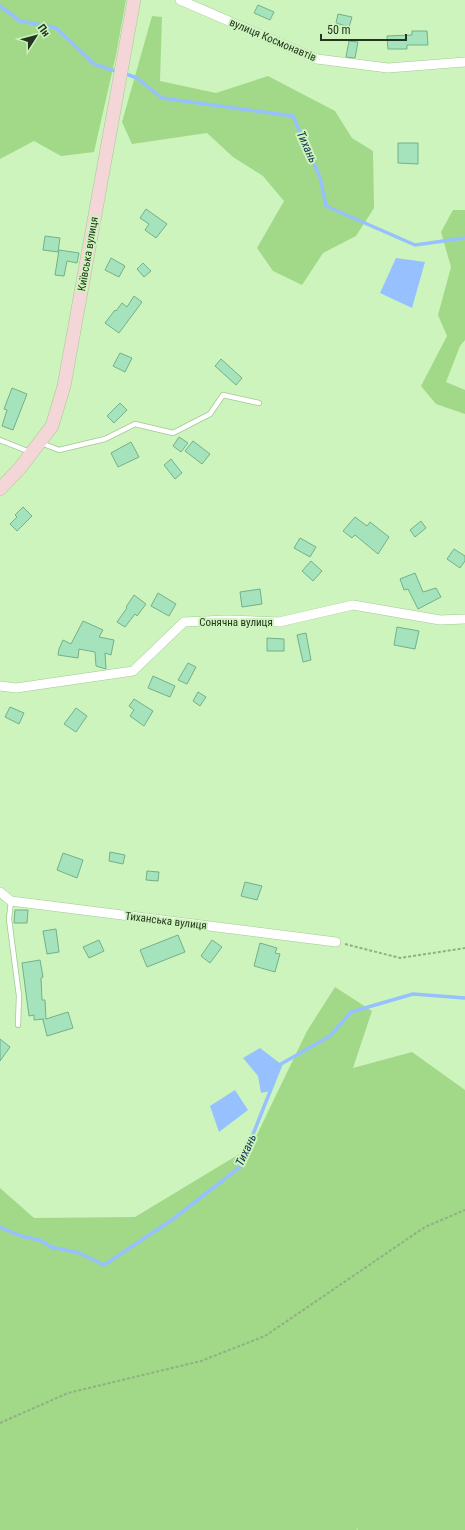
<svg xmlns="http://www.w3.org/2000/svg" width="465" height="1530" font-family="'Roboto Condensed',sans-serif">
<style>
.green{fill:#a1d989}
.water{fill:#96c1fe}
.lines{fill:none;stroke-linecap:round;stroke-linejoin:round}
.stream{stroke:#96c1fe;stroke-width:3.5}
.building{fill:#a4e3bc;stroke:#73b08b}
.service-casing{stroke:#a4c994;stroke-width:6}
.minor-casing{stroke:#a4c994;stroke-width:10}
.secondary-casing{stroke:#a4c994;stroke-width:14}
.path{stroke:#91af84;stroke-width:2;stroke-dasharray:3 2;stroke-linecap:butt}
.service{stroke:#fff;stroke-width:4.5}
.minor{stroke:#fff;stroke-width:9}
.secondary{stroke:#f4d6d8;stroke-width:13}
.labels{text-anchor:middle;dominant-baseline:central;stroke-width:4;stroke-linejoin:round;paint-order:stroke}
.street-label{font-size:11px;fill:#26351f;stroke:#cdf4bd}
.water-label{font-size:12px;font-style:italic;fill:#112e54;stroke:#cdf4bd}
</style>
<rect width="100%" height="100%" fill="#cdf4bd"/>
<path class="green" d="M 0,0 L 126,0 L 116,55 L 94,152 L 61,156 L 34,141 L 0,159 Z
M 152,16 L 162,17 L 160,81 L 216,93 L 268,76 L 335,111 L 352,138 L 373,151 L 374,208 L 356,236 L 323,253 L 302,285 L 273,271 L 257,248 L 284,201 L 263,176 L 233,157 L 207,133 L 132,144 L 122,122 Z
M 453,210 L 465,210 L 465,340 L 460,346 L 446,382 L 465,390 L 465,414 L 436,404 L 421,386 L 447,336 L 438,315 L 451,267 L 441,232 Z
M 335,987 L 372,1011 L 353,1068 L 412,1052 L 465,1090 L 465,1530 L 358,1530 L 356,1528 L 357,1530 L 0,1530 L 0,1188 L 34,1218 L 135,1217 L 251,1147 L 307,1031 Z"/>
<path class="water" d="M 396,258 L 425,262 L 412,308 L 380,293 Z
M 260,1048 L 281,1064 L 271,1091 L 261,1093 L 258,1076 L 243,1058 Z
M 235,1090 L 248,1110 L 219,1132 L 210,1106 Z"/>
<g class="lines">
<path class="stream" d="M 0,6 L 20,21 L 56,28 L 94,64 L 115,71
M 126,74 L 137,78 L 162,98 L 293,116 L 320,177 L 326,206 L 415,245 L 465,238
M 0,1227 L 21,1236 L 40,1240 L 51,1247 L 79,1253 L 104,1265 L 173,1219 L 240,1167 L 281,1064 L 330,1036 L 351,1012 L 413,994 L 465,998"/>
</g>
<path class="building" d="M 258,5 L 274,12 L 270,20 L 254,13 Z
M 338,14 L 352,17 L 349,27 L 336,23 Z
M 412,31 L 427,31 L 428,45 L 407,45 L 407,49 L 388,49 L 387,36 L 412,35 Z
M 349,41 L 358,42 L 355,58 L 346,57 Z
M 398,143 L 418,143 L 418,164 L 398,163 Z
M 146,209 L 167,224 L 156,238 L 145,230 L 149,224 L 140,218 Z
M 45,236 L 60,238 L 58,252 L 43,250 Z
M 59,250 L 79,253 L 77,263 L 67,261 L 64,276 L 55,275 Z
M 111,258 L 125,266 L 119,277 L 105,270 Z
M 143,263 L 151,271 L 144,277 L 137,269 Z
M 134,296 L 142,302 L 119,333 L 105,323 L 115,310 L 116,311 L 122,303 L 127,307 Z
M 120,353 L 132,358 L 125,372 L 113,366 Z
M 221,359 L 242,378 L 236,385 L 215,366 Z
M 12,388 L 27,394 L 13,430 L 2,426 L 7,410 L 4,409 Z
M 120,403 L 127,410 L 114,423 L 107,416 Z
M 179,437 L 188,443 L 181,452 L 173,446 Z
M 193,441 L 210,454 L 202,464 L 185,451 Z
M 131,442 L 139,457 L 118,467 L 111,453 Z
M 171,459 L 182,473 L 175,479 L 164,465 Z
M 23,507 L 32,516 L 17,531 L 10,524 L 17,517 L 15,515 Z
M 355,517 L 367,526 L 370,522 L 389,537 L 378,554 L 355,535 L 352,538 L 343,531 Z
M 421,521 L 426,528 L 415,537 L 410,530 Z
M 300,538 L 316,547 L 310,557 L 294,548 Z
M 454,549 L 465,556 L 465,561 L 460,568 L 447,559 Z
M 311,561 L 322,571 L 313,581 L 302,571 Z
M 415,573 L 423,592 L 436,588 L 441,597 L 418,609 L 408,589 L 404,590 L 400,579 Z
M 260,589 L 262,604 L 242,607 L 240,592 Z
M 158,593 L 176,604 L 169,616 L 151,606 Z
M 134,595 L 146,604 L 137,616 L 135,614 L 125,627 L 117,622 L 127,608 L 126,607 Z
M 83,621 L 103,630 L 99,637 L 114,640 L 111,655 L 105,653 L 106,669 L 96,666 L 95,652 L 79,649 L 78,658 L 58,655 L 59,649 L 63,640 L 71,644 Z
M 397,627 L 419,631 L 415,649 L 394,645 Z
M 306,633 L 311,660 L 303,662 L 297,635 Z
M 267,638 L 284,639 L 284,651 L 267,651 Z
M 188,663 L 196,667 L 187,684 L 178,680 Z
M 153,676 L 175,686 L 170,697 L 148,688 Z
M 198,692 L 206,697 L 200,706 L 193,701 Z
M 134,699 L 153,711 L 144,726 L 130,716 L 134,710 L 129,706 Z
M 10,707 L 24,713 L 19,724 L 5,717 Z
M 76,708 L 87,716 L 76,732 L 64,724 Z
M 110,852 L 125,855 L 123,864 L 109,861 Z
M 63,853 L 83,860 L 77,878 L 57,870 Z
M 147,871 L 159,872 L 158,881 L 146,880 Z
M 245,882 L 262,886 L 257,900 L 241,896 Z
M 15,910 L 28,910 L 27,923 L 14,923 Z
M 56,929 L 59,952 L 47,954 L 43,931 Z
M 178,935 L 185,952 L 147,967 L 140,950 Z
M 99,940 L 104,951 L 89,958 L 83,947 Z
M 212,940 L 222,947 L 210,963 L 201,956 Z
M 260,943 L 277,948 L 275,953 L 280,954 L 275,972 L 254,966 Z
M 40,960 L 43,977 L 41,978 L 42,1000 L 45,1000 L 46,1019 L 68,1012 L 73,1028 L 47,1036 L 43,1020 L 44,1019 L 34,1020 L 34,1015 L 29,1016 L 22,963 Z
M 0,1039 L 10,1047 L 0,1061 Z"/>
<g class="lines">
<g class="service-casing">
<path id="service" d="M 0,440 L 30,452
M 41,443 L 59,450 L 105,439 L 135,424 L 173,433 L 210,414 L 223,395 L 259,403
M 11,901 L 9,919 L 19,996 L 18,1025"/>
</g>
<g class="minor-casing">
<path id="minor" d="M 180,0 L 317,59 L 388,68 L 465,62
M 0,686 L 16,688 L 133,671 L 184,622 L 227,620 L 279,622 L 353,605 L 440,620 L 465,619
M 0,892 L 11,901 L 336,942"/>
</g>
<g class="secondary-casing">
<path id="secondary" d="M 0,489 L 20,468 L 52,426 L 64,386 L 134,0"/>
</g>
<path class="path" d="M 345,944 L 400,958 L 465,948
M 0,1423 L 68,1393 L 201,1361 L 265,1336 L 425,1227 L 465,1210"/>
<use href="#service" class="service"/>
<use href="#minor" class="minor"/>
<use href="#secondary" class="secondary"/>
</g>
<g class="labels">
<g class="street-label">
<text transform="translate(273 40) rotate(23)">вулиця Космонавтів</text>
<text transform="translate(88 254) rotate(-80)">Київська вулиця</text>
<text x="236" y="622">Сонячна вулиця</text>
<text transform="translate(166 921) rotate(7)">Тиханська вулиця</text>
</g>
<g class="water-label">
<text transform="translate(307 147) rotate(66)">Тихань</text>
<text transform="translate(246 1150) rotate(-65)">Тихань</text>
</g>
</g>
<g transform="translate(36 36) rotate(54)" stroke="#cdf4bd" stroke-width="3" paint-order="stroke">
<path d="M0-3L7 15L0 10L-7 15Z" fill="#26351f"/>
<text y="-6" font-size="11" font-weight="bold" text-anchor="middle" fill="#26351f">Пн</text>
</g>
<path d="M321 34v6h85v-6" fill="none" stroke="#26351f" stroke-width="2"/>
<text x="327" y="34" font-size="12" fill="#26351f" stroke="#cdf4bd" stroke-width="3" paint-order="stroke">50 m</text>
</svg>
